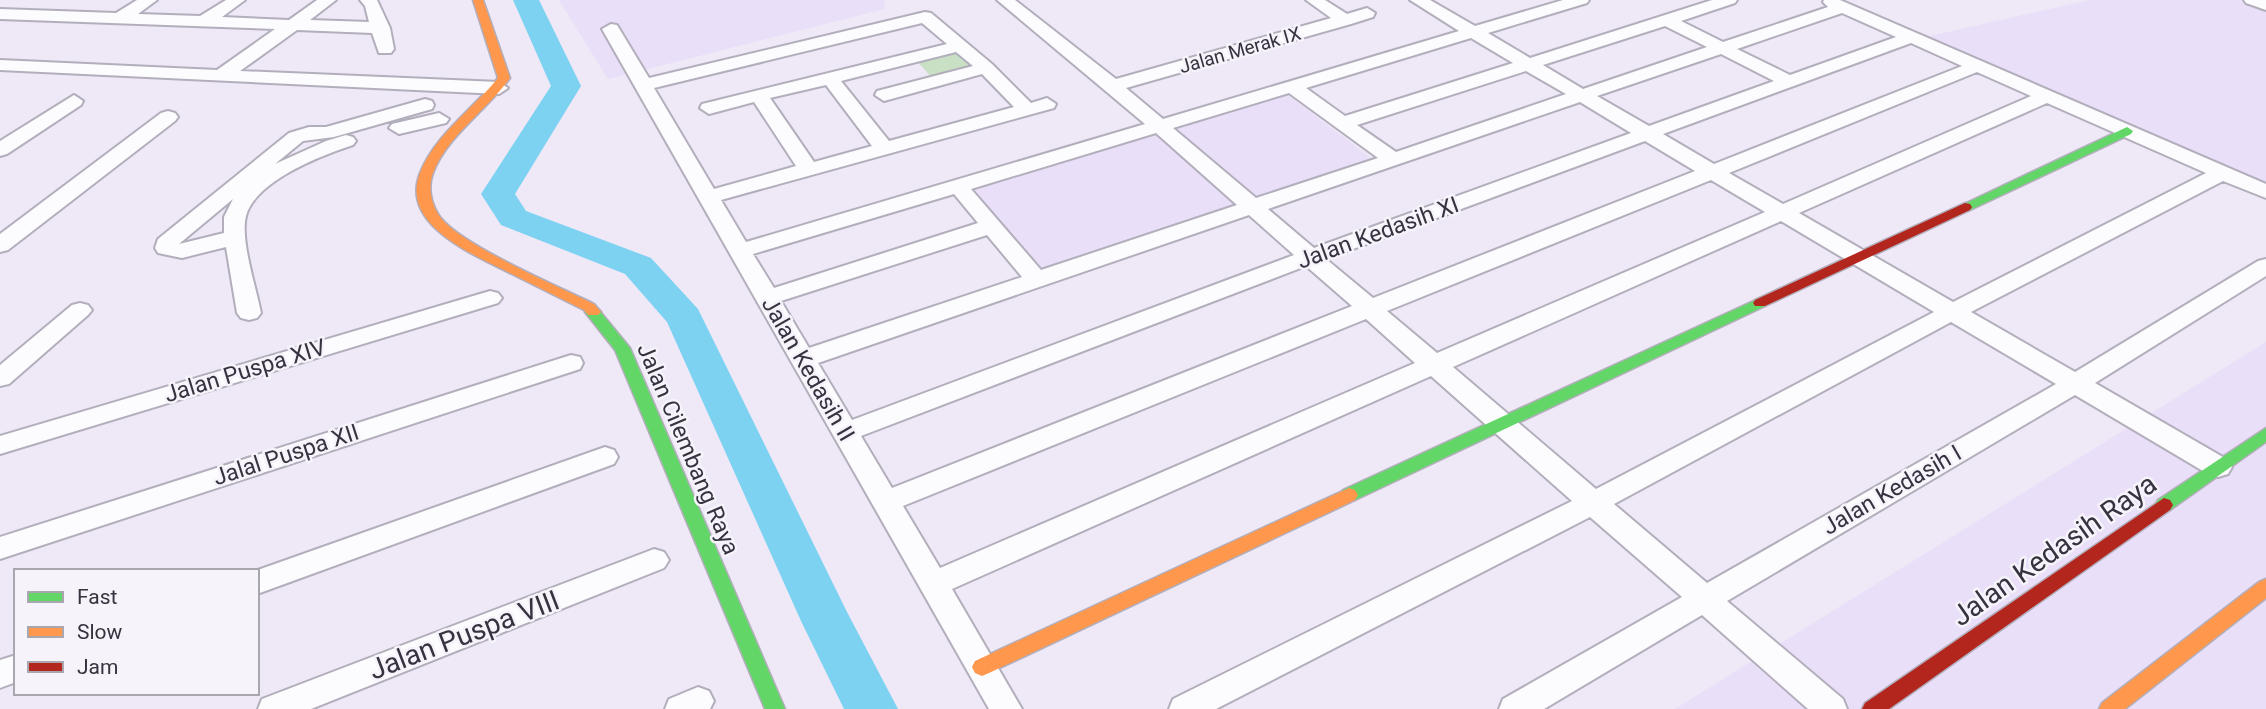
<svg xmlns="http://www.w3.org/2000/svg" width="2266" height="709" font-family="Roboto,sans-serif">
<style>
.built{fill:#e9dff8}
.green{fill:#c9e0c4}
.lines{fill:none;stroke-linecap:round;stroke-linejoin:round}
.river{fill:#7dd2f1;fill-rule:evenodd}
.street-casing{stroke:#b3aebb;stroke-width:4}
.fast-casing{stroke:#b3aebb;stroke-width:3}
.slow-casing{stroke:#b3aebb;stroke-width:3}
.jam-casing{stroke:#b3aebb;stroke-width:3}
.street{fill:#fcfcfe;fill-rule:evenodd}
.fast{fill:#63d668;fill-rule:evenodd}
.slow{fill:#ff974d;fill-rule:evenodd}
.jam{fill:#b3261e;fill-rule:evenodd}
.labels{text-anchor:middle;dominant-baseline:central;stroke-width:5;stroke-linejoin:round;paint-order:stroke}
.far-street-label{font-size:19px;fill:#37323f;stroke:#f6f3fa}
.street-label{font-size:23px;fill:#37323f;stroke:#f6f3fa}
.near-street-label{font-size:28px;fill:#37323f;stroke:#f6f3fa}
</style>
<rect width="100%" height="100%" fill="#eee8f7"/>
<path class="built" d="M 559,0 L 885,0 L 884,9 L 608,79 Z
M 2090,0 L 2266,0 L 2266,189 L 1917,39 Z
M 1285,93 L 1372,159 L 1041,276 L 964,187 Z
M 2266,342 L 2266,709 L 1675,709 Z"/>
<path class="green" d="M 962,48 L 983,68 L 934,80 L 915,59 Z"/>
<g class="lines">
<path class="river" d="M 513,0 L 539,0 L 581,86 L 515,194 L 526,211 L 651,258 L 698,309 L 847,612 L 898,709 L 844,709 L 801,621 L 667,322 L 625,274 L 501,225 L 481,194 L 551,86 Z"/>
<g class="street-casing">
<path id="street" d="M 137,0 L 157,0 L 138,14 L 200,16 L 226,0 L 245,0 L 222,17 L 289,20 L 317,0 L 336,0 L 310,20 L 369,22 L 365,6 L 360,0 L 377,0 L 390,28 L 394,49 L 391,53 L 379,53 L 372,33 L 297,30 L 240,71 L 499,82 L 508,88 L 499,94 L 0,70 L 0,60 L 217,70 L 275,29 L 0,19 L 0,9 L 116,13 Z
M 997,0 L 1015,0 L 1116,79 L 1331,18 L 1306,0 L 1325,0 L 1347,14 L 1367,8 L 1375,13 L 1373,17 L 1351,24 L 1126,88 L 1163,119 L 1459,31 L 1410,0 L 1430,0 L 1475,26 L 1563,0 L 1589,0 L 1587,3 L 1488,33 L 1530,58 L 1712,0 L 1737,0 L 1735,3 L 1681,21 L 1723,42 L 1828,7 L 1823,2 L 1824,0 L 1840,0 L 2266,184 L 2266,198 L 2223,181 L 1971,312 L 2075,372 L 2258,261 L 2266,259 L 2266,276 L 2095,383 L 2228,460 L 2232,467 L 2228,474 L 2218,477 L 2208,474 L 2075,395 L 1727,601 L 1843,699 L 1847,709 L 1808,709 L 1702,615 L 1544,709 L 1499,709 L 1503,699 L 1682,597 L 1590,517 L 1216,709 L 1169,709 L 1173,699 L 1572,501 L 1431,376 L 952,589 L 1022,709 L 989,709 L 602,29 L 611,24 L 617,25 L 649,78 L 925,12 L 931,13 L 992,64 L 1031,103 L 1047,98 L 1056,104 L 1054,108 L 721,200 L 746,242 L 1145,124 ZM 1842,13 L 1896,37 L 1790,75 L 1737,49 ZM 922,23 L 947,44 L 702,104 L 700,108 L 709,114 L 754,102 L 796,166 L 714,189 L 654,88 ZM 1665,26 L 1707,47 L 1583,89 L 1543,65 ZM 1471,38 L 1513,63 L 1345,116 L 1306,88 ZM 1911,43 L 1962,66 L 1714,164 L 1663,134 ZM 956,52 L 973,66 L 877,91 L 875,95 L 884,101 L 982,74 L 1014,107 L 889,141 L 841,81 ZM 1721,54 L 1774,81 L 1649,126 L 1597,96 ZM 1526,71 L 1566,94 L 1396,152 L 1357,125 ZM 1977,72 L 2031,96 L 1783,204 L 1729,173 ZM 826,85 L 872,146 L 814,162 L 770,98 ZM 1289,93 L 1378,158 L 1256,198 L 1173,128 ZM 1580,102 L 1631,133 L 1314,248 L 1268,209 ZM 2047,103 L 2206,173 L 1953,302 L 1799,213 ZM 1156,133 L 1237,205 L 1041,270 L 971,189 ZM 1645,141 L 1695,171 L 1373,298 L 1326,259 ZM 1711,180 L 1765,212 L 1437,353 L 1387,311 ZM 954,194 L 978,223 L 774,288 L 753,254 ZM 1249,215 L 1294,255 L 852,420 L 818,363 ZM 1781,221 L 1934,312 L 1596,489 L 1453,367 ZM 987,235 L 1022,277 L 809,348 L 781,301 ZM 1306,266 L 1352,306 L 892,488 L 861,436 ZM 1366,319 L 1415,363 L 940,568 L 903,506 ZM 1951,322 L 2056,384 L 1707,583 L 1614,504 Z
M 2244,0 L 2266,0 L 2266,10 L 2246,3 Z
M 74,95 L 83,101 L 81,105 L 7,154 L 0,156 L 0,141 Z
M 425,99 L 432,101 L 434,105 L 432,109 L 334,137 L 303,141 L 275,164 L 326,141 L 346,135 L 353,137 L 356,141 L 353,145 C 322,155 255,181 246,216 C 240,240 256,287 261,313 L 257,318 L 249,320 L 241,318 L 237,313 L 226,247 L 182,258 L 158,253 L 155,248 L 158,239 L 289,133 L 309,127 L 326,127 ZM 233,199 L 224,217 L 224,233 L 179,244 Z
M 168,111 L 175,113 L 178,117 L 175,121 L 8,250 L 0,252 L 0,234 L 161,113 Z
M 439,113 L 449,119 L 446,123 L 399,134 L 389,128 L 392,124 Z
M 490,291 L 498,293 L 502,298 L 498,303 L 0,454 L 0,436 Z
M 80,303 L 88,305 L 92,310 L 88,315 L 9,384 L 0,386 L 0,365 L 72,305 Z
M 571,355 L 580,357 L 583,363 L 580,369 L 0,559 L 0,537 Z
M 605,447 L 614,450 L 618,457 L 614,464 L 257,594 L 257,571 L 255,571 Z
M 654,549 L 664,552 L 669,560 L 664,568 L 311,709 L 258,709 L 262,699 Z
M 16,655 L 16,682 L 0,688 L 0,660 Z
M 698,687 L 709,691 L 714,701 L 710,709 L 665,709 L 669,699 Z"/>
</g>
<g class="fast-casing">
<path id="fast" d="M 2127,127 L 2133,131 L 2131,134 L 1970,210 L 1960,210 L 1958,207 Z
M 1760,298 L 1767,303 L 1765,306 L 1355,500 L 1343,500 L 1340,495 L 1343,490 Z
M 593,307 L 598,309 L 630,348 L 785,709 L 765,709 L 615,350 L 585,312 Z
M 2266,428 L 2266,442 L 2170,510 L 2158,510 L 2155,505 L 2158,500 Z"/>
</g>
<g class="slow-casing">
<path id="slow" d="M 473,0 L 483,0 L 510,78 C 487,110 447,136 433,173 C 428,187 431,202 438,214 C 455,243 560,287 594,304 L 601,312 L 598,315 L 588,315 L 584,310 C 560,298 536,286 512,274 C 477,256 399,226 420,173 C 435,135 473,109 498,78 Z
M 1349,488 L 1355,490 L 1358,495 L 1355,500 L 989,673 L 982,676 L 975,673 L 972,667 L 975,661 Z
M 2266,579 L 2266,598 L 2125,709 L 2099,709 L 2102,703 L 2259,582 Z"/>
</g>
<g class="jam-casing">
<path id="jam" d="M 1965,203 L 1970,204 L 1972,207 L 1970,210 L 1765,306 L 1755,306 L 1753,303 L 1755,300 Z
M 2164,498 L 2170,500 L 2173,505 L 2170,510 L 1889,709 L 1862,709 L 1865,703 Z"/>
</g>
<use href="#street" class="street"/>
<use href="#fast" class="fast"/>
<use href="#slow" class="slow"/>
<use href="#jam" class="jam"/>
</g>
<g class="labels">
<g class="far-street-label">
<text transform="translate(1240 50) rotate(-16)">Jalan Merak IX</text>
</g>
<g class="street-label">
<text transform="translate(1378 233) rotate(-20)">Jalan Kedasih XI</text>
<text transform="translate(808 369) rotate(60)">Jalan Kedasih II</text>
<text transform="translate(245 371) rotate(-17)">Jalan Puspa XIV</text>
<text transform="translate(688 449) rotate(67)">Jalan Cilembang Raya</text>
<text transform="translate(286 455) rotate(-18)">Jalal Puspa XII</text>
<text transform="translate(1892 490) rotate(-30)">Jalan Kedasih I</text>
</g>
<g class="near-street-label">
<text transform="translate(2054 550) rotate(-35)">Jalan Kedasih Raya</text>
<text transform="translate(464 635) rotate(-21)">Jalan Puspa VIII</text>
</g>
</g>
<rect x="14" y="569" width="245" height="126" fill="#f6f3fa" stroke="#aaa6af" stroke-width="2"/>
<rect x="28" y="592" width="35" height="10" fill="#63d668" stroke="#aaa6af" stroke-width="2"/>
<text x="77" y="604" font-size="21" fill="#37323f">Fast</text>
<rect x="28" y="627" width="35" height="10" fill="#ff974d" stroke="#aaa6af" stroke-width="2"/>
<text x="77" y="639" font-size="21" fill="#37323f">Slow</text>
<rect x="28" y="662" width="35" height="10" fill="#b3261e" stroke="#aaa6af" stroke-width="2"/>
<text x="77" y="674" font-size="21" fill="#37323f">Jam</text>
</svg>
